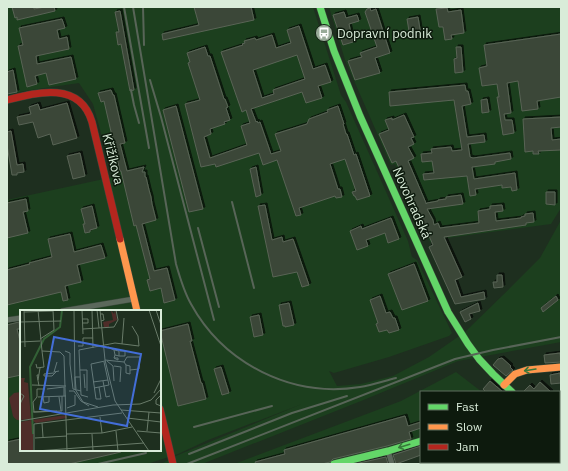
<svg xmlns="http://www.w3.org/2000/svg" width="568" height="471" font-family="'IBM Plex Sans',sans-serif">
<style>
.built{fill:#1c3f1e;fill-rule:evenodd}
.green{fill:#4f2d29}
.building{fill:#3b4638;stroke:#596455;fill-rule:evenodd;filter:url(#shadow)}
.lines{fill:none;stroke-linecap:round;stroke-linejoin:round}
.street-casing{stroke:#3a493b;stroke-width:6}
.fast-casing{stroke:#3a493b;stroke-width:8}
.slow-casing{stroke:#3a493b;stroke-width:8}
.jam-casing{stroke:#3a493b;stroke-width:8}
.street{stroke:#5b685b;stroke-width:5}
.fast{stroke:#63d668;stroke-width:7}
.slow{stroke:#ff974d;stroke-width:7}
.jam{stroke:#b3261e;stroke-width:7}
.rail{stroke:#586558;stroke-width:2}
.oneway{stroke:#38783a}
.labels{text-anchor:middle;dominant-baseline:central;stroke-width:3;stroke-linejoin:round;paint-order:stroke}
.poi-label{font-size:13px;fill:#d9ecd9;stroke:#0d1a0d;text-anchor:start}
.street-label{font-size:13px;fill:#d9ecd9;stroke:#0d1a0d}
.inset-river{fill:none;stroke:#336136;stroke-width:2}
.inset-road{fill:none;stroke:#697b69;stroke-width:1}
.view{fill:#436ed8;fill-opacity:0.15;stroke:#436ed8;stroke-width:2}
.inset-edge{fill:none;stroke:#d9ecd9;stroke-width:2}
</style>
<defs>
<filter id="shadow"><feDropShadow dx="2" dy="-2" stdDeviation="0" flood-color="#0009"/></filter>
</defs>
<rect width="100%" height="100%" fill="#1e2f1f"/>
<path class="built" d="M 7,7 L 313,7 L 341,95 L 346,102 L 408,241 L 412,257 L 417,260 L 452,333 L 449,336 L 389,357 L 334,373 L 329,371 L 337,386 L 361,384 L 393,376 L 429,357 L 465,332 L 504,294 L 540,258 L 561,220 L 561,342 L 458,361 L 361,401 L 202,464 L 161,464 L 178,455 L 302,404 L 208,440 L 178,454 L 147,464 L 7,464 L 7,200 L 113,177 L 93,104 L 79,83 L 24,91 L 7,95 ZM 21,311 L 160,311 L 160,450 L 21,450 Z
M 329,7 L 560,7 L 561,9 L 561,208 L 551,224 L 440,239 L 430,242 L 395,164 L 391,165 L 345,60 Z
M 456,372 L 482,392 L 421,392 L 421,441 L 335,464 L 234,464 L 401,401 Z"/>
<path class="green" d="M 21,392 L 21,420 C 17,421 15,419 13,416 L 9,398 L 14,393 Z"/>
<path class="building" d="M 12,7 L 34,7 L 34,9 L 45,7 L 54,7 L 55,11 L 17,20 L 17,17 L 15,18 Z
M 194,7 L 251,7 L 254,20 L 163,40 L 162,34 L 199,25 Z
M 370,8 L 371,11 L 376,9 L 390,53 L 375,58 L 380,73 L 355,80 L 348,61 L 362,57 L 360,53 L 377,47 L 365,12 L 367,9 Z
M 447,8 L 448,12 L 461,10 L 464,33 L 451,35 L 452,39 L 445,40 L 443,27 L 439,27 L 436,9 Z
M 120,11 L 134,90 L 130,91 L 121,44 L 118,45 L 116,32 L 119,32 L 115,12 Z
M 344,12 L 346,18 L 357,15 L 359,21 L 349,24 L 353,42 L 343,45 L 333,15 Z
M 418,17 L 421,35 L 410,37 L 407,19 Z
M 62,19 L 65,28 L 57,30 L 59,39 L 67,37 L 69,49 L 36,56 L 37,64 L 71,57 L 76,79 L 49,85 L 46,73 L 35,76 L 37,84 L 27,87 L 18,46 L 23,45 L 19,28 Z
M 299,26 L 313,69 L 325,65 L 331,82 L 318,86 L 322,98 L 306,103 L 302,92 L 251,109 L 256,122 L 257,121 L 258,123 L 260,122 L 271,154 L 281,151 L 275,134 L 307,124 L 309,119 L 328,112 L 327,110 L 338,106 L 344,124 L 343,124 L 346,134 L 347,134 L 354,155 L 356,154 L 370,196 L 357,200 L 355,196 L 354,196 L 352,192 L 356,191 L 345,159 L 330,164 L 338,189 L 340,189 L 342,197 L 336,198 L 335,196 L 299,208 L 301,215 L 296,216 L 277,160 L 263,165 L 259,153 L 216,167 L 215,164 L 201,167 L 185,104 L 200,100 L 188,63 L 190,62 L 187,53 L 205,47 L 208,56 L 210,56 L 224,99 L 225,99 L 228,107 L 226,108 L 230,120 L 224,122 L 225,124 L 210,129 L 211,134 L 204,137 L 210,158 L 247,145 L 241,126 L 250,123 L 246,110 L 242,112 L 221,52 L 243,45 L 242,44 L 245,43 L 244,41 L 255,38 L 256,40 L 272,35 L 276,48 L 291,43 L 287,30 ZM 297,55 L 305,79 L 273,90 L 274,94 L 262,98 L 253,70 Z
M 561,34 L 561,97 L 537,101 L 538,109 L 522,111 L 518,81 L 507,83 L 511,113 L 504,114 L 505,120 L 512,120 L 514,133 L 503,135 L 497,97 L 499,97 L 497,84 L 482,86 L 479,68 L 487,66 L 484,45 Z
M 456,47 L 461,47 L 463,72 L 455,73 L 454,59 L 457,58 Z
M 13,70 L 17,92 L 7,94 L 7,72 Z
M 465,85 L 466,91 L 468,91 L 471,104 L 462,106 L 467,137 L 484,135 L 485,142 L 468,144 L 470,157 L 473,158 L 510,153 L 511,159 L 495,162 L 495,164 L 472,167 L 474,179 L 515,173 L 517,190 L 512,191 L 511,187 L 502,188 L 502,185 L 475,189 L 476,195 L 470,196 L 467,176 L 424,180 L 423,174 L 434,173 L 432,161 L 422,162 L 421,154 L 432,153 L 431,149 L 451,147 L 452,151 L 462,150 L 454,100 L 390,106 L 389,92 Z
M 111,90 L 113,95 L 114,95 L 125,143 L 120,144 L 127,171 L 144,167 L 142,172 L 145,172 L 145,177 L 146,177 L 149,190 L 151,197 L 152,204 L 156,220 L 142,224 L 154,271 L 167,268 L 175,300 L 164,303 L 161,288 L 150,291 L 147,280 L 150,279 L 136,225 L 134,226 L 121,171 L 120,171 L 104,101 L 101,102 L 98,93 Z
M 487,99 L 489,112 L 482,113 L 481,100 Z
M 67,103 L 77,138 L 53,145 L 50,134 L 38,138 L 33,122 L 19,125 L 17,117 L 31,114 L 29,107 L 38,104 L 40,110 Z
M 176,106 L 203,209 L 189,212 L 163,110 Z
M 404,115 L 414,137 L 411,138 L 414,144 L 408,147 L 414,158 L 408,161 L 426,203 L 426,204 L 427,203 L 438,201 L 438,200 L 446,199 L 446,197 L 461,195 L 463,204 L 427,209 L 433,220 L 434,225 L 438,223 L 440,228 L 479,223 L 478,211 L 490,209 L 490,206 L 502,205 L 503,211 L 495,212 L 496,221 L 521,218 L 521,217 L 525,216 L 525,214 L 533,213 L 534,222 L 526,223 L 526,225 L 444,237 L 462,277 L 455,280 L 461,297 L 484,292 L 485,299 L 455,304 L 429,247 L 433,245 L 396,161 L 392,163 L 379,134 L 389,130 L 385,120 L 392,118 L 392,120 Z
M 561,117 L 561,127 L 551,128 L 552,140 L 561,139 L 561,150 L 538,151 L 539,154 L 533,154 L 533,151 L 525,152 L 523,119 Z
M 11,131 L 17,165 L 23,164 L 24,172 L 17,173 L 17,175 L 12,175 L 7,145 L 7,132 Z
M 80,153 L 85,176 L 73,179 L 67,156 Z
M 256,167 L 261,195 L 256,197 L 250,169 Z
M 546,192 L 555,192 L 555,205 L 546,204 Z
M 26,199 L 28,211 L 23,212 L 28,233 L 7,238 L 7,203 Z
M 265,205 L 272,240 L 282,237 L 283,242 L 293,239 L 309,285 L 302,287 L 297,272 L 273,277 L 258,206 Z
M 92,206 L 97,228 L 90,230 L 90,232 L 85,233 L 83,224 L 85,224 L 81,209 Z
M 391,218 L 399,239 L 388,243 L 385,233 L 366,240 L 368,246 L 357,250 L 350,231 L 361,226 L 362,229 Z
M 70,234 L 74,252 L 101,245 L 105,258 L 77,265 L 81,282 L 65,286 L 68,300 L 63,301 L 61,292 L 7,305 L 7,270 L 30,264 L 29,263 L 52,257 L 48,239 Z
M 414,264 L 428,301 L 402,310 L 388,274 Z
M 497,275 L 502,275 L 503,287 L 494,288 L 493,282 L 497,282 Z
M 380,296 L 386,313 L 390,312 L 393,318 L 395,318 L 399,330 L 389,333 L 387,330 L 379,332 L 376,324 L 378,323 L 370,300 Z
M 556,296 L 558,300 L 543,312 L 541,308 Z
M 289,303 L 294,325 L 285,327 L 285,326 L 283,326 L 279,305 Z
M 478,303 L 480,311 L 469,314 L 471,319 L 465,322 L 460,312 Z
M 259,315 L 263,335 L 254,337 L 250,317 Z
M 19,322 L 20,329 L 17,329 L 20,341 L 21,340 L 21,375 L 7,378 L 7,325 Z
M 188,324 L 192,341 L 190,341 L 201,383 L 202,383 L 206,399 L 178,406 L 160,331 Z
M 560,353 L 561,362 L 545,363 L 544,355 Z
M 502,358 L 511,366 L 510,367 L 513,370 L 506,376 L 493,365 L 498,359 Z
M 221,367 L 229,393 L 222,395 L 214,369 Z
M 560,373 L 561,383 L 551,384 L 550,375 Z
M 490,381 L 503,392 L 486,392 L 483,389 Z
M 540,382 L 551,392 L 523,392 L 530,385 L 534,389 Z
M 405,416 L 408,426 L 421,422 L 421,428 L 409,432 L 411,439 L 387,446 L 333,459 L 330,462 L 322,464 L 256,464 L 255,462 L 285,454 L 284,450 Z
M 21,439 L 21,450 L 120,450 L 121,452 L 69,464 L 7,464 L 7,442 Z
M 421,446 L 421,455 L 396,464 L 393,455 Z
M 386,457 L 388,464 L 355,464 Z"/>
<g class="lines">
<g class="street-casing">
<path id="street" d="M 62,311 L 134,299
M 7,320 L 21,318
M 559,423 L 561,422
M 388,451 L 392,464"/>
</g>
<g class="fast-casing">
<path id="fast" d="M 320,7 L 334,51 L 360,116 L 448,312 L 468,344 L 479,359 L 493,374 L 512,392
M 334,464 L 388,451 L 421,441"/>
</g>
<g class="slow-casing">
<path id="slow" d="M 120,239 L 137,311
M 504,385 L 515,374 L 527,370 L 561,367
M 559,430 L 561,431"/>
</g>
<g class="jam-casing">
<path id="jam" d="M 7,100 C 38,92 80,81 92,122 L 120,239
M 160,409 L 173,464"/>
</g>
<use href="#street" class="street"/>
<use href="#fast" class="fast"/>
<use href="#slow" class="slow"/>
<use href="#jam" class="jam"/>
<path class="rail" d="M 124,7 L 149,148
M 133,7 L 176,264 C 180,278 184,292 191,304 C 224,364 292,398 360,387 C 372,385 384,381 396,378
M 143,7 L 144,45
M 150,80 L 161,117 L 214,320
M 131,90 L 134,105 L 139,123
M 232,202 L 254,288
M 198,228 L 219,307
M 194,427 L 272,406
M 189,454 L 292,413 L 347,396
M 98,464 L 146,453
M 187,464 L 455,359 L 493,350 L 561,337"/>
</g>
<defs><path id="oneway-shaft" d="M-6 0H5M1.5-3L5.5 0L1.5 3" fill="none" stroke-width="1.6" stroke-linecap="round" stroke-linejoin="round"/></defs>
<g class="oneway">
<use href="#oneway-shaft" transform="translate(530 370) rotate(171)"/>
<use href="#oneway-shaft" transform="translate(404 446) rotate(163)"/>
</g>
<defs>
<g id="bus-disc" transform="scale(0.9)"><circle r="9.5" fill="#98aa98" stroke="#0d1a0d"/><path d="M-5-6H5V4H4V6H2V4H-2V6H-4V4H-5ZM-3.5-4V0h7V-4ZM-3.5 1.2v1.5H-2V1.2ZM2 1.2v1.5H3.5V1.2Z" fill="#fff"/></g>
</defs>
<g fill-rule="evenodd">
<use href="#bus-disc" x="324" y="33"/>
</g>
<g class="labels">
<g class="poi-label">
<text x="337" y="33">Dopravní podnik</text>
</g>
<g class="street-label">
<text transform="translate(113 159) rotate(76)">Křižíkova</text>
<text transform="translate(412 203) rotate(66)">Novohradská</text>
</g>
</g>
<g transform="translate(20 310)">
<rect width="141" height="141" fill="#1e2f1f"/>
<path d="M 91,0 L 94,4 L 95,0 L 97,10 L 89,14 L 89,17 L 84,17 L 83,12 L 93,10 ZM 0,68 L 5,68 L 4,72 L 8,73 L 11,109 L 0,110 ZM 46,105 L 47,108 L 16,113 L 13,111 L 13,141 L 0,141 L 0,112 L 11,110 L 12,114 L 12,110 Z" fill="#4f2d29"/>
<path class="inset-river" d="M 13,124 L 10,57 L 24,29 L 40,17 L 42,0"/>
<path class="inset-road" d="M 4,0 L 5,37M 18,0 L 22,41M 54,0 L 55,79 L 63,92 L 78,97M 62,0 L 63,24M 72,0 L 73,38M 77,0 L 79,18M 80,0 L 85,50 L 95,91 L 129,141M 129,0 L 141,36M 136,0 L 141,15M 4,2 L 33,1M 80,4 L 83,4 L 84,10 L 81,11M 62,9 L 68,9 L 68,13 L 62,13M 0,12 L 41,11M 63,19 L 94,17 L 98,10 L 96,0M 20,29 L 34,20 L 33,0M 0,32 L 20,31M 102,34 L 104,8M 58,36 L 63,36 L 63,28 L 73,28M 88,37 L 94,40 L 95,45 L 99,46 L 99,41 L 94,40M 22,41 L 40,42 L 44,46 L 47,141M 45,41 L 50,43 L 50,54M 99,46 L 105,46 L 105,41 L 100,41M 94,48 L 98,50 L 98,48 L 94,48 L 95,45M 85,50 L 104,52 L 107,47 L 120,47 L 119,59 L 110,60M 87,51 L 93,56 L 94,71M 37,52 L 34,62 L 39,61M 104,52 L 106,55 L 106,63 L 110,64M 16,54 L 17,58 L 24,57 L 22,41M 50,54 L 53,79 L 61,81M 106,55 L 110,56 L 110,64M 94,56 L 101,57 L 100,72M 60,60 L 67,60 L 67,81M 34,63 L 24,64 L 24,66 L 32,66 L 37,61M 64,64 L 65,78M 18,70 L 20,58M 83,71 L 86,87 L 90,86M 73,72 L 88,70M 12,75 L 46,76M 19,76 L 17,65 L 19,65M 79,77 L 81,89 L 76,89 L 71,54 L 85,51M 74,78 L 89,75 L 84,52M 25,79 L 17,79 L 17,87 L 13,92 L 14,102 L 42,101 L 42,86M 27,79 L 44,77 L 44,86M 56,79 L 55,67 L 60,67M 49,81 L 54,81 L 61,91 L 69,96M 0,83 L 4,86 L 0,94M 134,83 L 141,69M 140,86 L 136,90 L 136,94 L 141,96M 18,87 L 46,86M 23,87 L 24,93 L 29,92 L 29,87M 39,87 L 41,101M 68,87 L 61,85 L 59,40 L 95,33 L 119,36 L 118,26 L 112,16M 47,98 L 55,95 L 55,85M 101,100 L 141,103M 13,102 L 37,101M 80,107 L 82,123M 107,108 L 141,112M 0,111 L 93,95 L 120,94 L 131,90 L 141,79M 22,113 L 23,127M 96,121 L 98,141M 117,121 L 141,123M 127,121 L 129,102M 47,124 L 82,123 L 112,117M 72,124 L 73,141M 15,128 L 47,126M 14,141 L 14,114 L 102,103M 16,141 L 124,133"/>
<path class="view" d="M 34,27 L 121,44 L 107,116 L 20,99 Z"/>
<rect width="141" height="141" class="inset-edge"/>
</g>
<rect width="568" height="471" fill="none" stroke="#d9ecd9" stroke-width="16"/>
<rect x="420" y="391" width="140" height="72" fill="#0d1a0d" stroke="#5f6e5f"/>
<rect x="428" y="404" width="20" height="6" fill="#63d668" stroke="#5f6e5f"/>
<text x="456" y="411" font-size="12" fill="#d9ecd9">Fast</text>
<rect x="428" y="424" width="20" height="6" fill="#ff974d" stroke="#5f6e5f"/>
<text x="456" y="431" font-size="12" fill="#d9ecd9">Slow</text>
<rect x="428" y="444" width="20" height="6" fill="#b3261e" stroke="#5f6e5f"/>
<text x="456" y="451" font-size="12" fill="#d9ecd9">Jam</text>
</svg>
